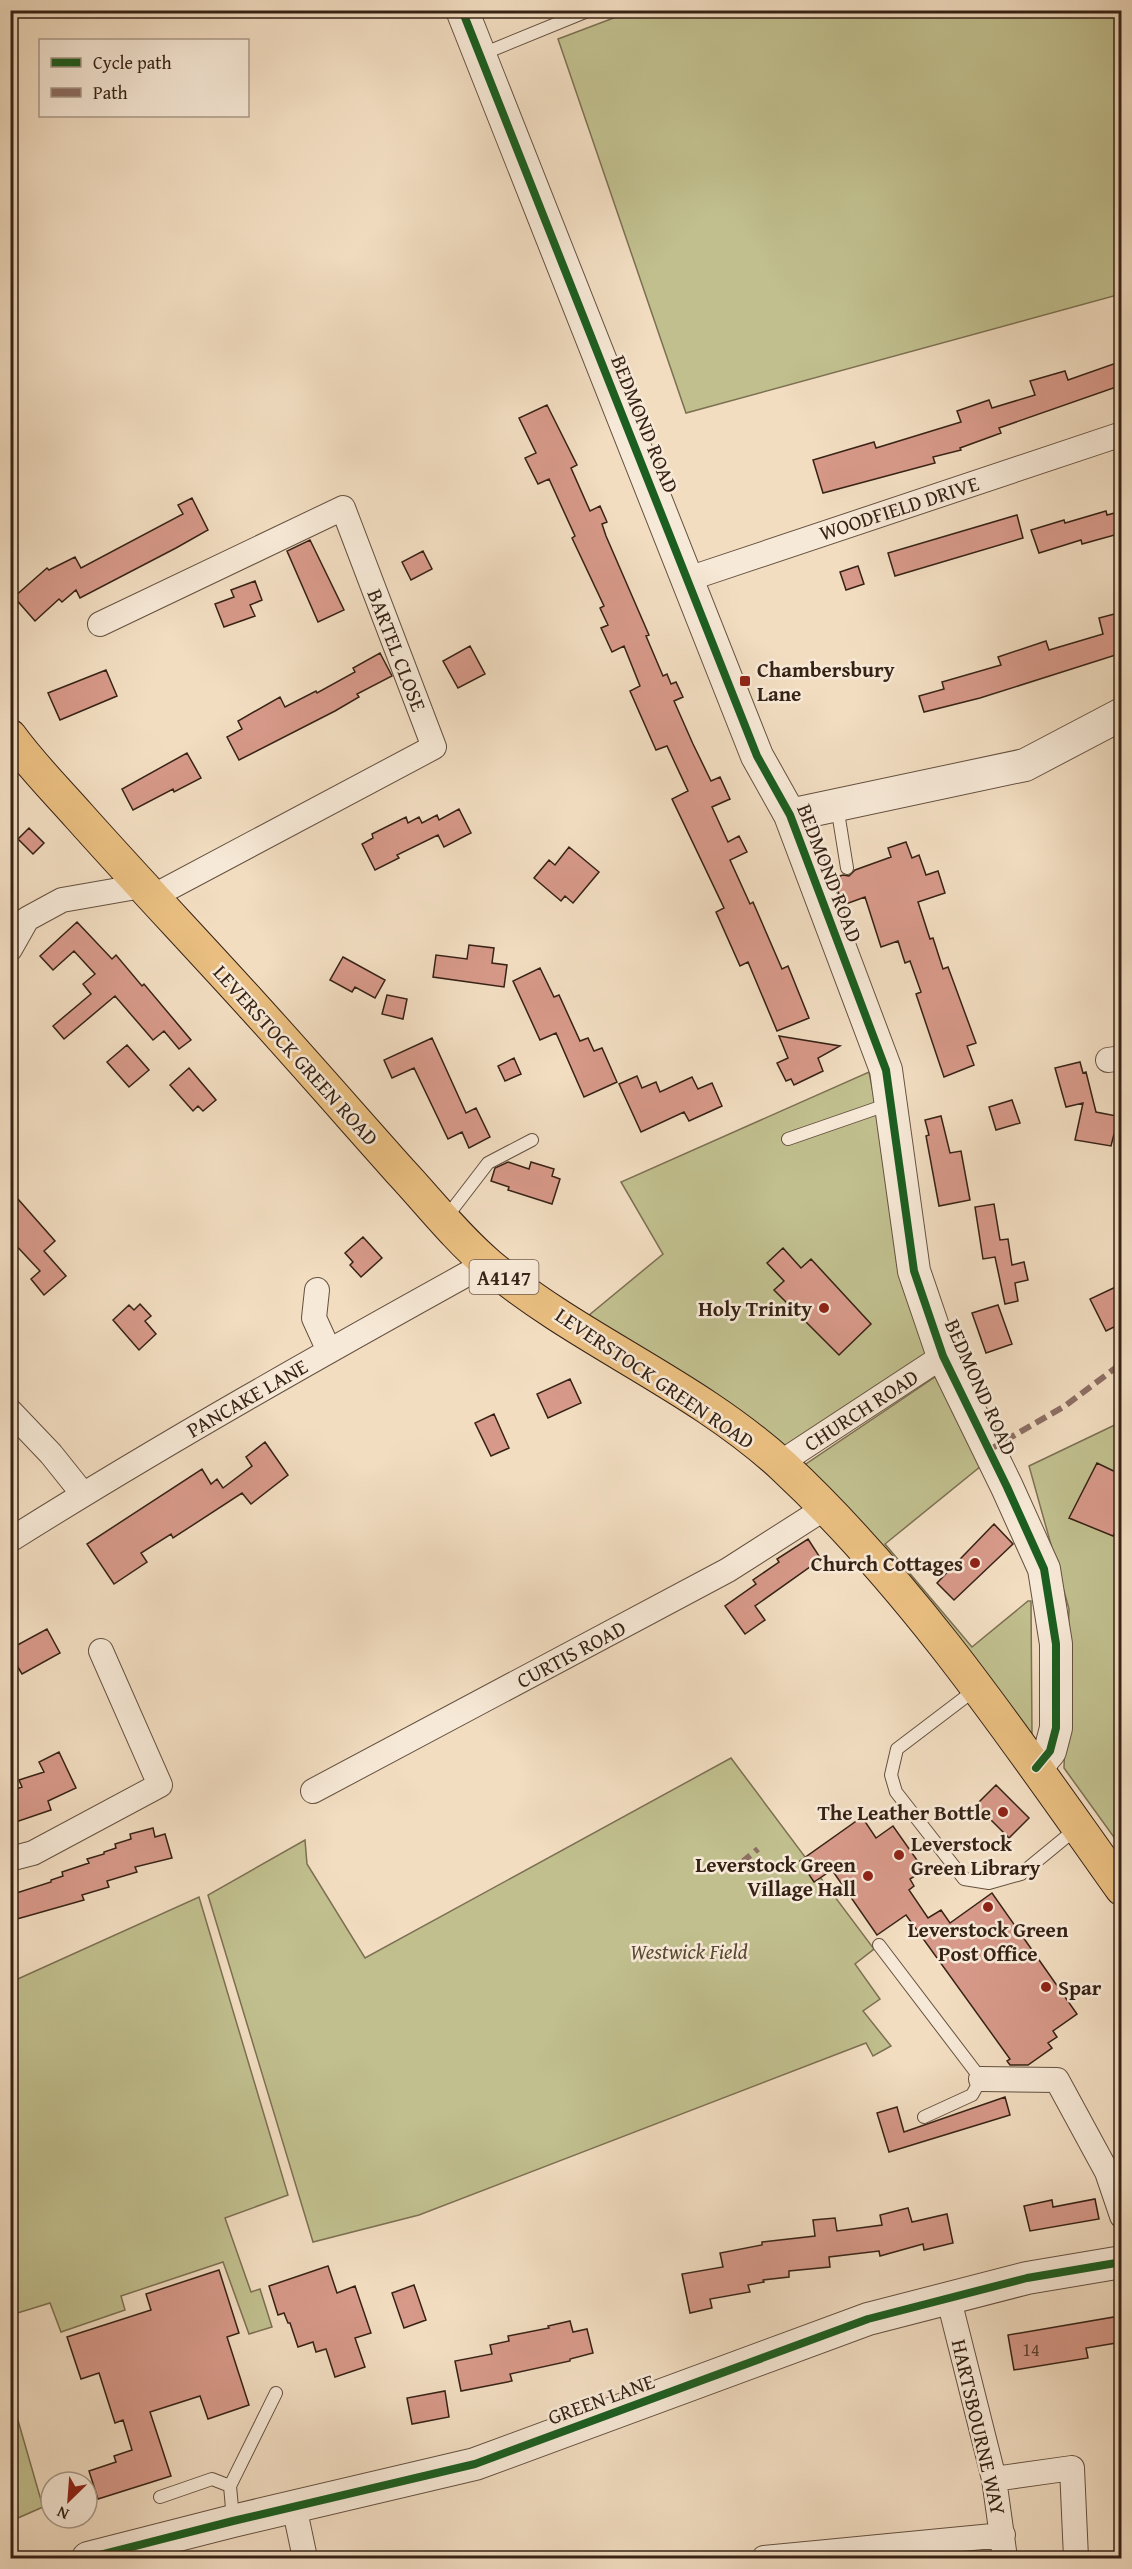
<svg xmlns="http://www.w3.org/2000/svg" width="1132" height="2569" font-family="'Gentium Book Plus',serif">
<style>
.green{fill:#c1bf8e;stroke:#7c7052;stroke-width:1.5}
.building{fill:#d79989;stroke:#362215;stroke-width:1.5}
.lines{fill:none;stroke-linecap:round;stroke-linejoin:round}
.service-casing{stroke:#655140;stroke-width:14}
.minor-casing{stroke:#655140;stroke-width:26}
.tertiary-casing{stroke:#655140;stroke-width:34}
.primary-casing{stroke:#362215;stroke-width:35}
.service{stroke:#f7e9d7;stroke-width:12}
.minor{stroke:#f7e9d7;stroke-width:24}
.tertiary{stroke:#f7e9d7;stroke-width:32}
.primary{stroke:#e9be80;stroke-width:33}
.quiet{stroke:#8d6e63;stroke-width:6;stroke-dasharray:12 6;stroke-linecap:butt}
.cycleway-casing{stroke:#f7e9d7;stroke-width:11}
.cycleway{stroke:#1b5e20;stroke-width:8}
.poi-dot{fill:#8f2418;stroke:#f7e9d7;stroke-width:2}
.labels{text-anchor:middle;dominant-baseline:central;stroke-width:5;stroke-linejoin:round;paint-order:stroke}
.number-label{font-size:18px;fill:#5e4032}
.shield{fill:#f7e9d7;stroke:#705e4f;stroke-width:1.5}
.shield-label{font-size:20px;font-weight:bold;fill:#362215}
.street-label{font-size:21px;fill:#362215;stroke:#f7e9d7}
.poi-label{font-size:21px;font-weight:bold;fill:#362215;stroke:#f7e9d7;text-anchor:end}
.park-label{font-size:21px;font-style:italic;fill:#594933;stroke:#f7e9d7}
</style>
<rect width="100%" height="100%" fill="#f2ddc1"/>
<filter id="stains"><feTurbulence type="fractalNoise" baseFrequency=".00333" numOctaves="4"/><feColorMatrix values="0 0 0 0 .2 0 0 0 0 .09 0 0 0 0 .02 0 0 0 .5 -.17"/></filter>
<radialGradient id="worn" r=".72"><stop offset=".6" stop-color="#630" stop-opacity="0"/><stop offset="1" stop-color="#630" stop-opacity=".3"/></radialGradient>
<path class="green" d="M 632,11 L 1121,11 L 1121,294 L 686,413 L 558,39 Z
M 869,1072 L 909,1271 L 937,1355 L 784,1454 L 588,1316 L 663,1254 L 621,1182 Z
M 938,1375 L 981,1466 L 885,1544 L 972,1647 L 1028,1601 L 1031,1601 L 1032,1734 L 803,1466 Z
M 1121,1422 L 1121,1847 L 1064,1768 L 1069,1609 L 1029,1466 Z
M 731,1758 L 874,1949 L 855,1964 L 880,1999 L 863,2011 L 891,2046 L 873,2056 L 866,2043 L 419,2215 L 313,2242 L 208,1895 L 305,1840 L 307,1864 L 365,1958 Z
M 199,1897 L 288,2195 L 225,2218 L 251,2292 L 260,2289 L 272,2327 L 249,2334 L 223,2262 L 121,2296 L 125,2310 L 61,2332 L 50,2303 L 11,2315 L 11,1982 Z
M 15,2410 L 43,2507 L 11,2521 L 10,2412 Z"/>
<path class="building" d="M 1122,361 L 1122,385 L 999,428 L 1001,433 L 960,448 L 961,450 L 933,457 L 935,463 L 823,493 L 813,460 L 874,442 L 876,448 L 961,422 L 957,411 L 989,400 L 992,408 L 1035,395 L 1030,381 L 1065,371 L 1068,380 Z
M 547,405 L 577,465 L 571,468 L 590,511 L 600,506 L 607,522 L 602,524 L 606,536 L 649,635 L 646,636 L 663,676 L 667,674 L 671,684 L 676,682 L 683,697 L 674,701 L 693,744 L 711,781 L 720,777 L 730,799 L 712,807 L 728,842 L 739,836 L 747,852 L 730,860 L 750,904 L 753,902 L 782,969 L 788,966 L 809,1018 L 777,1031 L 748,962 L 740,966 L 716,912 L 724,908 L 672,799 L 688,791 L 667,746 L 656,750 L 644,723 L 630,691 L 640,686 L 624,646 L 612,652 L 601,628 L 608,625 L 600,608 L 604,606 L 572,538 L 575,536 L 549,479 L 538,484 L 525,458 L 536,453 L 519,418 Z
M 192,498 L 208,530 L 176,548 L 80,598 L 76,590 L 62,602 L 59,599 L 35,621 L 14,597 L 47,568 L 49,570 L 75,557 L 81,568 L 183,514 L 178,505 Z
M 1106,511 L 1107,515 L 1122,511 L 1122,533 L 1082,544 L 1081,540 L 1039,553 L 1031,530 L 1064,520 L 1065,523 Z
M 1017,515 L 1023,538 L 895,576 L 888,553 Z
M 310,540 L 344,610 L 318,622 L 287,551 Z
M 423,551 L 432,569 L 411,580 L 402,562 Z
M 858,566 L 864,584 L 846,590 L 840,572 Z
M 255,581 L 262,600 L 250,605 L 255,616 L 224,627 L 215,604 L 234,597 L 231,590 Z
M 1122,612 L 1122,653 L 980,698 L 924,712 L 919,696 L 944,689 L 942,682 L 1001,665 L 998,657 L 1046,641 L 1049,650 L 1103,634 L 1099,618 Z
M 470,646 L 485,674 L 458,688 L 443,661 Z
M 380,653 L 392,676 L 357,694 L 359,697 L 335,711 L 239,760 L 227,737 L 242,729 L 238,721 L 280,697 L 285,707 L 316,691 L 317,693 L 355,672 L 353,668 Z
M 106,670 L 117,696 L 60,720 L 48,693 Z
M 187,753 L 201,778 L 174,792 L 173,789 L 133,810 L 122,789 Z
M 459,809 L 471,833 L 444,847 L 438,835 L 397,855 L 399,858 L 375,870 L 362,844 L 373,838 L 372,834 L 406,817 L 408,823 L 419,817 L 422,823 L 437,815 L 439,820 Z
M 29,828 L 44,843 L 33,854 L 18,839 Z
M 906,842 L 912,858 L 919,855 L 926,875 L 938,871 L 945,893 L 918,902 L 930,939 L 933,938 L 943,969 L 948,967 L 976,1043 L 967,1046 L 974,1065 L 944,1077 L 916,994 L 921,992 L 910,961 L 905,963 L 898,941 L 881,947 L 865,897 L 843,905 L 833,878 L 843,875 L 849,876 L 855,870 L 891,857 L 888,848 Z
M 569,847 L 599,872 L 573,903 L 565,896 L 561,901 L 534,878 L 549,860 L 555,865 Z
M 77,922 L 112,959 L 116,955 L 142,986 L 144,984 L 191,1040 L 179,1049 L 164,1031 L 153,1040 L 115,996 L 64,1039 L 53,1026 L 91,994 L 83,984 L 95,974 L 74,951 L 53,970 L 40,956 Z
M 469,945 L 494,948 L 492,963 L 507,965 L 504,987 L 433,977 L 436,955 L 467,959 Z
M 343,957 L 385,980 L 375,998 L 355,987 L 352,992 L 330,980 Z
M 540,968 L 554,997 L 559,995 L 580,1041 L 588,1038 L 594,1051 L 602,1048 L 617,1082 L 584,1097 L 556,1033 L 540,1040 L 513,981 Z
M 387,995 L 407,999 L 403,1019 L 382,1014 Z
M 779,1036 L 840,1046 L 818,1058 L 823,1071 L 794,1085 L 791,1079 L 786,1081 L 777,1063 L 788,1058 Z
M 432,1038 L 466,1113 L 476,1108 L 490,1137 L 469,1148 L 462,1132 L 448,1139 L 414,1068 L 392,1078 L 384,1060 Z
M 127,1045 L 149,1070 L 129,1087 L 107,1062 Z
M 514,1058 L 521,1074 L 505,1081 L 498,1066 Z
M 1080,1062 L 1083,1073 L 1086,1072 L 1096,1112 L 1122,1117 L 1122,1135 L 1114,1134 L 1111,1146 L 1075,1140 L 1083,1103 L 1066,1107 L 1055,1068 Z
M 189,1068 L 216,1100 L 203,1111 L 198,1106 L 193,1111 L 170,1085 Z
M 637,1076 L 642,1088 L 656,1082 L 660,1092 L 692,1077 L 698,1089 L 712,1083 L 722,1106 L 689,1121 L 684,1112 L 641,1132 L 619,1084 Z
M 1012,1100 L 1020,1123 L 996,1130 L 989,1107 Z
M 941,1116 L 950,1153 L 961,1151 L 970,1200 L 939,1206 L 926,1136 L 929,1135 L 925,1120 Z
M 508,1162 L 529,1169 L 531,1162 L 554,1169 L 552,1176 L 560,1179 L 552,1204 L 508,1190 L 509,1187 L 491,1181 L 495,1168 Z
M 10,1190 L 55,1241 L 44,1251 L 66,1276 L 44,1295 L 31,1279 L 40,1271 L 10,1239 Z
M 994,1204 L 1000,1240 L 1008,1239 L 1012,1265 L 1024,1262 L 1028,1280 L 1015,1283 L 1018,1301 L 1005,1304 L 995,1257 L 983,1259 L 975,1207 Z
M 363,1237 L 382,1258 L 361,1277 L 350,1265 L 353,1262 L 345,1253 Z
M 783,1248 L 801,1268 L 811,1259 L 871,1324 L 839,1355 L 774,1290 L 784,1281 L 767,1263 Z
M 1122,1284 L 1122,1323 L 1106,1331 L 1090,1299 Z
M 140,1304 L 151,1316 L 145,1321 L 156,1334 L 139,1350 L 113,1320 L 129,1305 L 134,1310 Z
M 998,1305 L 1012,1344 L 986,1353 L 972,1313 Z
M 570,1379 L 581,1403 L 548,1418 L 537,1394 Z
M 494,1414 L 509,1448 L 491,1456 L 475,1423 Z
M 265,1442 L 288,1475 L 251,1504 L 242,1493 L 173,1538 L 171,1534 L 141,1553 L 147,1562 L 114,1584 L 87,1544 L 202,1469 L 211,1484 L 217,1479 L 223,1488 L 252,1466 L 246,1457 Z
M 1097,1463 L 1122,1475 L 1122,1517 L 1113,1536 L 1069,1518 Z
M 994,1524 L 1013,1544 L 954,1600 L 937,1583 Z
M 808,1539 L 821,1559 L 755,1606 L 765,1620 L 745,1634 L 725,1606 L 756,1584 L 753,1580 L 779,1562 L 777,1559 Z
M 47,1629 L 60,1653 L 22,1674 L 10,1654 L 10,1649 Z
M 59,1752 L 76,1788 L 48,1801 L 51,1810 L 10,1824 L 10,1791 L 22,1787 L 19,1780 L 44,1772 L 39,1762 Z
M 996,1785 L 1029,1818 L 1009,1838 L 976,1805 Z
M 862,1817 L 876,1838 L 893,1826 L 924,1870 L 910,1879 L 914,1886 L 909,1890 L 928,1918 L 941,1910 L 950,1923 L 992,1893 L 1077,2014 L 1053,2031 L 1057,2037 L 1048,2043 L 1052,2048 L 1028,2065 L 1010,2065 L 1007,2061 L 1010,2059 L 906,1915 L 877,1935 L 832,1870 L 814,1882 L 800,1861 Z
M 153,1828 L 155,1837 L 165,1834 L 172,1858 L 135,1867 L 137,1872 L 107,1881 L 109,1887 L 82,1895 L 84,1900 L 10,1921 L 10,1895 L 51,1882 L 51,1880 L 63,1876 L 62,1872 L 89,1863 L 87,1859 L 104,1854 L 104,1852 L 116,1848 L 115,1844 L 131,1839 L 130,1834 Z
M 1005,2097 L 1010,2115 L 889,2152 L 877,2113 L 897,2107 L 904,2132 Z
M 1095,2199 L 1099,2219 L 1030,2231 L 1024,2206 L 1052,2200 L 1053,2207 Z
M 908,2208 L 912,2222 L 947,2214 L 953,2243 L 924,2250 L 923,2244 L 880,2256 L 879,2251 L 829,2257 L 830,2267 L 789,2271 L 789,2277 L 763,2280 L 764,2282 L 748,2285 L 750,2292 L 710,2299 L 712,2308 L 690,2313 L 682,2274 L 723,2267 L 720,2253 L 762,2245 L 762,2242 L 815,2236 L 813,2220 L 835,2218 L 837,2231 L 882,2225 L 880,2215 Z
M 328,2266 L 337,2293 L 355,2286 L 371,2333 L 355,2338 L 365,2367 L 335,2377 L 326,2349 L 316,2352 L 313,2342 L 298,2347 L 290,2323 L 288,2323 L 284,2313 L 278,2315 L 269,2286 Z
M 219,2270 L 239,2333 L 227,2337 L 249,2405 L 208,2419 L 200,2396 L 150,2412 L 171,2476 L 98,2499 L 89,2471 L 116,2462 L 114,2456 L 132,2450 L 123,2420 L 115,2423 L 99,2373 L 81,2379 L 67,2337 L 151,2310 L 146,2294 Z
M 414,2285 L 426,2320 L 404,2328 L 392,2293 Z
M 1120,2316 L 1122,2342 L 1086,2348 L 1088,2358 L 1014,2370 L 1008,2335 Z
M 570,2321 L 573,2332 L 587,2329 L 593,2353 L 570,2359 L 570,2361 L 510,2374 L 512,2381 L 461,2391 L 455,2361 L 492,2354 L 490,2345 L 509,2341 L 508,2336 L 549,2328 L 548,2326 Z
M 445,2391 L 449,2417 L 412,2424 L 407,2398 Z"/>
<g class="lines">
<g class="service-casing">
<path id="service" d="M 480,55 L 590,10
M 837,806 L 847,868
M 788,1139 L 889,1104
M 445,1219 L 488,1163 L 532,1140
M 976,1689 L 897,1749 L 891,1775 L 896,1792 L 964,1879 L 989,1883 L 1021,1874 L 1077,1828
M 879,1945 L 981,2079 L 972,2095 L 924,2117
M 160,2497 L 212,2479 L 230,2486
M 233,2519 L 230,2486 L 276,2393"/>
</g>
<g class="minor-casing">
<path id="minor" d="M 688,579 L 1122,434
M 100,624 L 343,508 L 434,747 L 152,897
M 10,949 L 27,919 L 62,900 L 142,886
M 1108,1060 L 1122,1058
M 317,1290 L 314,1318 L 329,1351
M 10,1411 L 51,1454 L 83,1494
M 780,1463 L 943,1356
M 10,1540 C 166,1442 326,1352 487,1263
M 313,1791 L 728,1570 L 825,1508
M 10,1859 L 33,1853 L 160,1785 L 101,1651
M 981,2079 L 1057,2080 L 1107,2172 L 1122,2216
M 948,2296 L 994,2479 L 1005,2558
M 994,2479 L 1072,2468 L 1076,2558
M 294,2506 L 305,2558
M 764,2558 L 1003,2535"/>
</g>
<g class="tertiary-casing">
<path id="tertiary" d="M 462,10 L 757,756 L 790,815 L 886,1070 L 914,1271 L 943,1356 L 1007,1487 L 1044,1569 L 1056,1644 L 1056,1728 L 1050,1751 L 1036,1768
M 790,815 L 1025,765 L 1122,714
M 88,2558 L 233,2521 L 475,2464 L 868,2319 L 1027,2278 L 1122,2262"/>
</g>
<g class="primary-casing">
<path id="primary" d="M 10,736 C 31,765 56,790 79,816 C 137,881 196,943 254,1007 C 303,1061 351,1116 400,1171 C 429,1202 456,1237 489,1265 C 580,1341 695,1385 783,1466 C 915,1589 1018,1743 1122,1889"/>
</g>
<use href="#service" class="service"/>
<use href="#minor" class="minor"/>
<use href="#tertiary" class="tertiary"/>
<use href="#primary" class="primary"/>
<path class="quiet" d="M 989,1450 L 1065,1406 L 1122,1363
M 741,1863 L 758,1849"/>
<g class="cycleway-casing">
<path id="cycleway" d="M 462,10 L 757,756 L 790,815 L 886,1070 L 914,1271 L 943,1356 L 1007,1487 L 1044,1569 L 1056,1644 L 1056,1728 L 1050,1751 L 1036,1768
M 88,2558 L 233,2521 L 475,2464 L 868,2319 L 1027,2278 L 1122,2262"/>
</g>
<use href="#cycleway" class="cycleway"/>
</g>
<g class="poi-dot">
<rect x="739" y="675" width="12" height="12" rx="3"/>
<circle cx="824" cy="1308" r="6"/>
<circle cx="975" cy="1563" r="6"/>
<circle cx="1003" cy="1812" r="6"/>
<circle cx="899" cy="1855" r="6"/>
<circle cx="868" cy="1876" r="6"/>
<circle cx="988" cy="1907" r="6"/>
<circle cx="1046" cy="1987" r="6"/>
</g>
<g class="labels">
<g class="number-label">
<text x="1031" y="2349">14</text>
</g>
<rect class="shield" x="469.5" y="1260" width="69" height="34" rx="4.5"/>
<g class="shield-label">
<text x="504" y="1277">A4147</text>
</g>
<g class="street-label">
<text transform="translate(645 424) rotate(68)">BEDMOND ROAD</text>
<text transform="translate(899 508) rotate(-18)">WOODFIELD DRIVE</text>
<text transform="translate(397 650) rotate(69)">BARTEL CLOSE</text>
<text transform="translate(830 873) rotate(69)">BEDMOND ROAD</text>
<text transform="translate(296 1055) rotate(48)">LEVERSTOCK GREEN ROAD</text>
<text transform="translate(655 1378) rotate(34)">LEVERSTOCK GREEN ROAD</text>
<text transform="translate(981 1387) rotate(66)">BEDMOND ROAD</text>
<text transform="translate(247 1398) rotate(-30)">PANCAKE LANE</text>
<text transform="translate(861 1410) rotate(-33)">CHURCH ROAD</text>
<text transform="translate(571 1654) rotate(-28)">CURTIS ROAD</text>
<text transform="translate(601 2399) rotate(-20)">GREEN LANE</text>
<text transform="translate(979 2427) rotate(77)">HARTSBOURNE WAY</text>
</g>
<g class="poi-label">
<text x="757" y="669" text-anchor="start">Chambersbury<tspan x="757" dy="24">Lane</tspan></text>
<text x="812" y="1308">Holy Trinity</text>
<text x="963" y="1563">Church Cottages</text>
<text x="991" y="1812">The Leather Bottle</text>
<text x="911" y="1843" text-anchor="start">Leverstock<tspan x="911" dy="24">Green Library</tspan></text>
<text x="856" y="1864">Leverstock Green<tspan x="856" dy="24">Village Hall</tspan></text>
<text x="988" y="1929" text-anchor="middle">Leverstock Green<tspan x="988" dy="24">Post Office</tspan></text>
<text x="1058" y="1987" text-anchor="start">Spar</text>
</g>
<g class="park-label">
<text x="689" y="1951">Westwick Field</text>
</g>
</g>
<rect width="1132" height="2569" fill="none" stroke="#f2ddc1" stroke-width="36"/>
<rect x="12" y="12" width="1108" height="2545" fill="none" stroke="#362215" stroke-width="3"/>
<rect x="18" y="18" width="1096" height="2533" fill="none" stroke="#362215" stroke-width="1.5"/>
<rect x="39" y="39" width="210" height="78" fill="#f7e9d7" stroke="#aa9989" stroke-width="1.5"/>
<rect x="51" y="58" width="30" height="9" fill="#1b5e20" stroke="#aa9989" stroke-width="1.5"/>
<text x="93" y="69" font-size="18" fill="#362215">Cycle path</text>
<rect x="51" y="88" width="30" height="9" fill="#8d6e63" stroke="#aa9989" stroke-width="1.5"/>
<text x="93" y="99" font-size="18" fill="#362215">Path</text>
<g transform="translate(69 2500) rotate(205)"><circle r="28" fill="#f7e9d7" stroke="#aa9989" stroke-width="1.5"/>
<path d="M0-4.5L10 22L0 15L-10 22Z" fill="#8f2418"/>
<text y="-9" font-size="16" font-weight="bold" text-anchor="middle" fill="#362215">N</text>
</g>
<rect width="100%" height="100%" filter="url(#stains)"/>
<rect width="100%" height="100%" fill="url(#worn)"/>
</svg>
